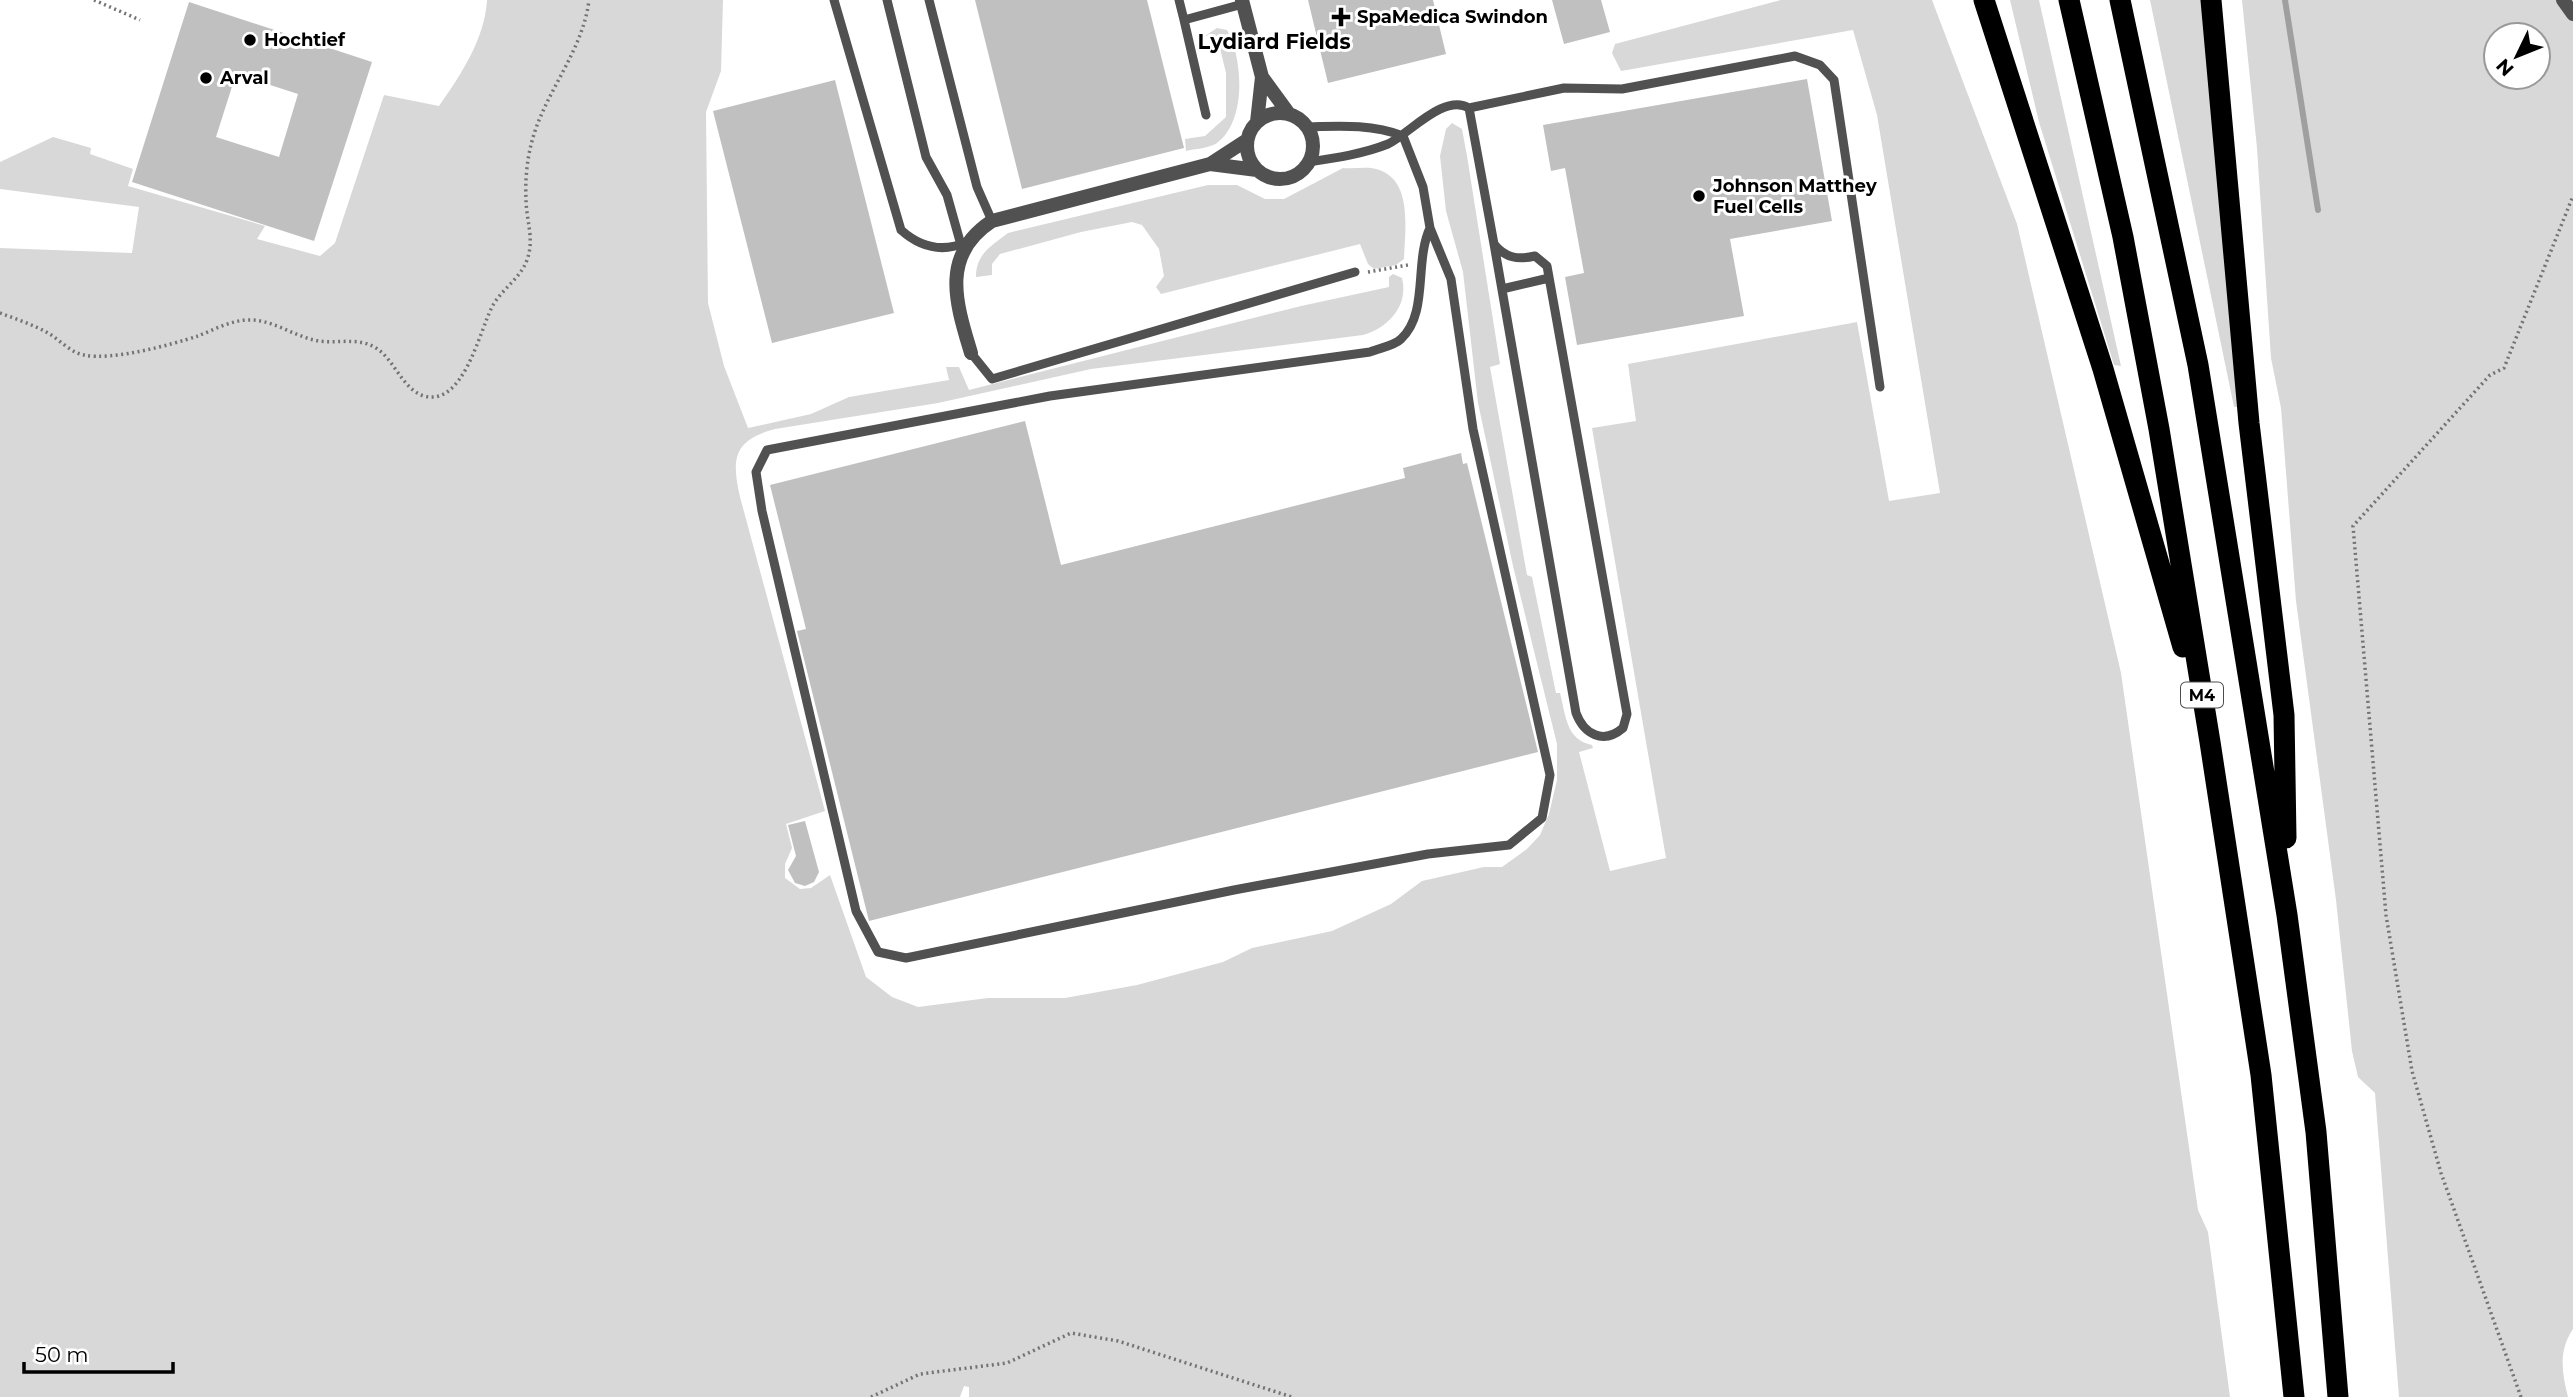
<svg xmlns="http://www.w3.org/2000/svg" width="2573" height="1397" font-family="Montserrat,sans-serif">
<style>
.green{fill:#d8d8d8;fill-rule:evenodd}
.lines{fill:none;stroke-linecap:round;stroke-linejoin:round}
.stream{stroke:#9f9f9f;stroke-width:6}
.building{fill:#c0c0c0;fill-rule:evenodd}
.path{stroke:#737373;stroke-width:3.5;stroke-dasharray:2 3.5;stroke-linecap:butt}
.lane{stroke:#515151;stroke-width:9}
.street{stroke:#515151;stroke-width:14}
.highway{stroke:#000;stroke-width:21}
.poi-dot{fill:#000;stroke:#fff;stroke-width:2.5}
.labels{text-anchor:middle;dominant-baseline:central;stroke-width:6;stroke-linejoin:round;paint-order:stroke}
.shield{fill:#fff;stroke:#4c4c4c;stroke-width:2}
.shield-label{font-size:16px;font-weight:bold;fill:#000}
.poi-label{font-size:18px;font-weight:bold;fill:#000;stroke:#fff;text-anchor:start}
.quarter-label{font-size:21px;font-weight:bold;fill:#000;stroke:#fff}
</style>
<rect width="100%" height="100%" fill="#fff"/>
<path class="green" d="M 487,0 L 723,0 L 721,71 L 706,112 L 708,303 L 724,366 L 748,428 L 811,414 L 849,397 L 949,380 L 946,367 L 959,367 L 969,390 L 1301,306 L 1389,287 L 1389,277 L 1393,274 L 1402,278 C 1409,306 1388,328 1363,335 L 1091,369 L 938,403 L 775,429 C 734,440 731,458 740,497 L 825,811 L 786,824 L 792,848 L 785,864 L 785,878 L 800,889 L 811,888 L 830,875 L 866,977 L 892,997 L 918,1007 L 988,998 L 1065,998 L 1137,985 L 1223,962 L 1252,948 L 1332,931 L 1391,904 L 1422,881 L 1484,867 L 1502,867 L 1527,849 L 1540,835 L 1549,814 L 1557,780 L 1557,744 L 1513,566 L 1478,403 L 1463,272 L 1446,211 L 1440,156 L 1446,129 L 1452,123 L 1462,129 L 1467,156 L 1500,364 L 1490,367 L 1527,575 L 1532,577 L 1556,693 L 1560,693 C 1566,716 1566,740 1592,745 L 1593,748 L 1579,752 L 1610,871 L 1666,858 L 1592,428 L 1636,421 L 1628,364 L 1857,322 L 1889,501 L 1940,493 L 1877,115 L 1853,30 L 1621,71 L 1612,53 L 1615,44 L 1781,0 L 1932,0 L 2017,224 L 2121,673 L 2198,1210 L 2208,1232 L 2230,1397 L 969,1397 L 969,1387 L 964,1386 L 960,1397 L 0,1397 L 0,248 L 132,253 L 139,207 L 0,189 L 0,162 L 53,137 L 91,148 L 90,154 L 133,169 L 128,186 L 265,226 L 257,239 L 320,256 L 335,243 L 384,95 L 439,106 C 461,75 485,38 487,0 Z
M 2010,0 L 2039,0 L 2121,366 L 2114,365 L 2039,122 Z
M 2150,0 L 2202,0 L 2240,407 L 2234,407 Z
M 2242,0 L 2573,0 L 2573,1329 C 2558,1351 2562,1373 2568,1397 L 2399,1397 L 2375,1093 L 2358,1077 L 2352,1051 L 2336,900 L 2296,601 L 2281,408 L 2271,358 L 2257,148 ZM 2496,35 L 2538,35 L 2538,77 L 2496,77 Z
M 1217,28 L 1227,30 C 1243,58 1247,121 1217,143 C 1210,148 1194,149 1186,151 L 1185,139 L 1205,136 L 1226,117 L 1226,73 L 1217,36 L 1205,36 Z
M 1343,168 C 1352,169 1362,167 1371,168 C 1414,174 1405,228 1404,259 L 1396,265 L 1374,269 L 1368,264 L 1360,244 L 1161,294 L 1156,287 L 1164,276 L 1159,249 L 1142,225 L 1132,222 L 1081,232 L 1000,254 L 992,264 L 992,275 L 976,277 C 976,254 991,246 1008,233 L 1208,185 L 1237,185 L 1265,199 L 1284,199 Z"/>
<g class="lines">
<path class="stream" d="M 2285,0 L 2318,210"/>
</g>
<path class="building" d="M 975,0 L 1147,0 L 1184,148 L 1022,189 Z
M 1308,0 L 1433,0 L 1446,54 L 1328,83 Z
M 1552,0 L 1601,0 L 1610,32 L 1564,44 Z
M 189,2 L 372,62 L 314,241 L 132,182 ZM 236,74 L 298,94 L 279,157 L 216,137 Z
M 1807,79 L 1832,221 L 1730,239 L 1744,316 L 1577,345 L 1565,277 L 1584,273 L 1565,168 L 1551,171 L 1543,125 Z
M 835,80 L 894,313 L 772,343 L 713,111 Z
M 1025,421 L 1061,565 L 1405,478 L 1403,468 L 1461,453 L 1463,464 L 1467,463 L 1538,752 L 869,921 L 797,631 L 806,629 L 770,485 Z
M 805,821 L 819,872 L 814,882 L 805,886 L 795,883 L 788,870 L 796,856 L 788,825 Z"/>
<g class="lines">
<path class="path" d="M 94,0 L 140,20
M 1368,272 L 1408,265
M 0,313 C 16,319 34,325 48,333 C 60,340 71,353 84,355 C 112,361 170,345 198,336 C 213,330 232,320 248,320 C 271,319 292,335 314,340 C 334,345 357,336 376,348 C 395,360 402,389 424,396 C 463,407 479,333 492,307 C 502,288 522,278 528,257 C 534,237 526,219 526,199 C 525,181 527,159 532,141 C 545,92 583,51 589,0
M 871,1397 L 920,1374 L 1007,1363 L 1071,1333 L 1118,1341 L 1292,1397
M 2521,1397 L 2441,1173 L 2412,1071 L 2386,915 L 2353,526 L 2490,375 L 2504,368 L 2573,196"/>
<path class="lane" d="M 834,0 L 901,230 C 920,247 942,253 967,242
M 887,0 L 926,157 L 947,195 L 961,245
M 929,0 L 977,187 L 992,221
M 1179,0 L 1184,20 L 1243,4
M 1184,20 L 1206,115
M 1469,108 L 1494,244
M 1307,127 C 1340,126 1372,124 1403,136 L 1423,187 L 1430,228 L 1451,279 L 1473,429 L 1550,775 L 1542,818 L 1509,845 L 1428,854 L 1234,890 L 906,958 L 878,952 L 856,911 L 762,511 L 756,472 L 767,450 L 1050,396 L 1370,352 C 1379,348 1394,346 1401,339 C 1429,313 1414,262 1430,228
M 1308,162 C 1335,158 1363,154 1388,144 C 1409,134 1444,93 1469,108 L 1564,88 L 1622,89 L 1795,56 L 1820,65 L 1834,80 L 1880,387
M 1494,244 C 1505,258 1518,260 1535,256 L 1547,266 L 1627,714 L 1623,728 C 1603,745 1584,734 1576,713 Z
M 1502,289 L 1549,278
M 971,353 L 992,379 L 1355,272"/>
<path class="street" d="M 1242,0 L 1262,77 L 1257,122
M 2563,0 L 2573,14
M 1262,77 L 1289,114
M1247 146a33 33 0 1 1 66 0a33 33 0 1 1-66 0Z
M 1210,164 L 1257,170
M 971,353 C 956,303 940,255 992,221 L 1210,164 L 1247,140"/>
<path class="highway" d="M 1984,0 L 2103,369 L 2183,647
M 2069,0 L 2123,237 L 2159,429 L 2210,742 L 2261,1075 L 2294,1397
M 2120,0 L 2198,365 L 2287,915 L 2316,1132 L 2338,1397
M 2211,0 L 2249,423 L 2284,715 L 2286,838"/>
</g>
<g class="poi-dot">
<path d="M1337.5 6.5h7v7h7v7h-7v7h-7v-7h-7v-7h7z"/>
<circle cx="250" cy="40" r="7"/>
<circle cx="206" cy="78" r="7"/>
<circle cx="1699" cy="196" r="7"/>
</g>
<g class="labels">
<rect class="shield" x="2181" y="682.5" width="42" height="25" rx="5"/>
<g class="shield-label">
<text x="2202" y="695">M4</text>
</g>
<g class="poi-label">
<text x="1357" y="17">SpaMedica Swindon</text>
<text x="264" y="40">Hochtief</text>
<text x="220" y="78">Arval</text>
<text x="1713" y="186">Johnson Matthey<tspan x="1713" dy="21">Fuel Cells</tspan></text>
</g>
<g class="quarter-label">
<text x="1274" y="41">Lydiard Fields</text>
</g>
</g>
<g transform="translate(2517 56) rotate(227)"><circle r="33" fill="#ffffff" stroke="#999999" stroke-width="2"/>
<path d="M0-5L12 26L0 18L-12 26Z" fill="#000000"/>
<text y="-10" font-size="19" font-weight="bold" text-anchor="middle" fill="#000000">N</text>
</g>
<path d="M24 1362v10h149v-10" fill="none" stroke="#000000" stroke-width="3.5"/>
<text x="35" y="1362" font-size="21" fill="#000000" stroke="#ffffff" stroke-width="5" paint-order="stroke">50 m</text>
</svg>
